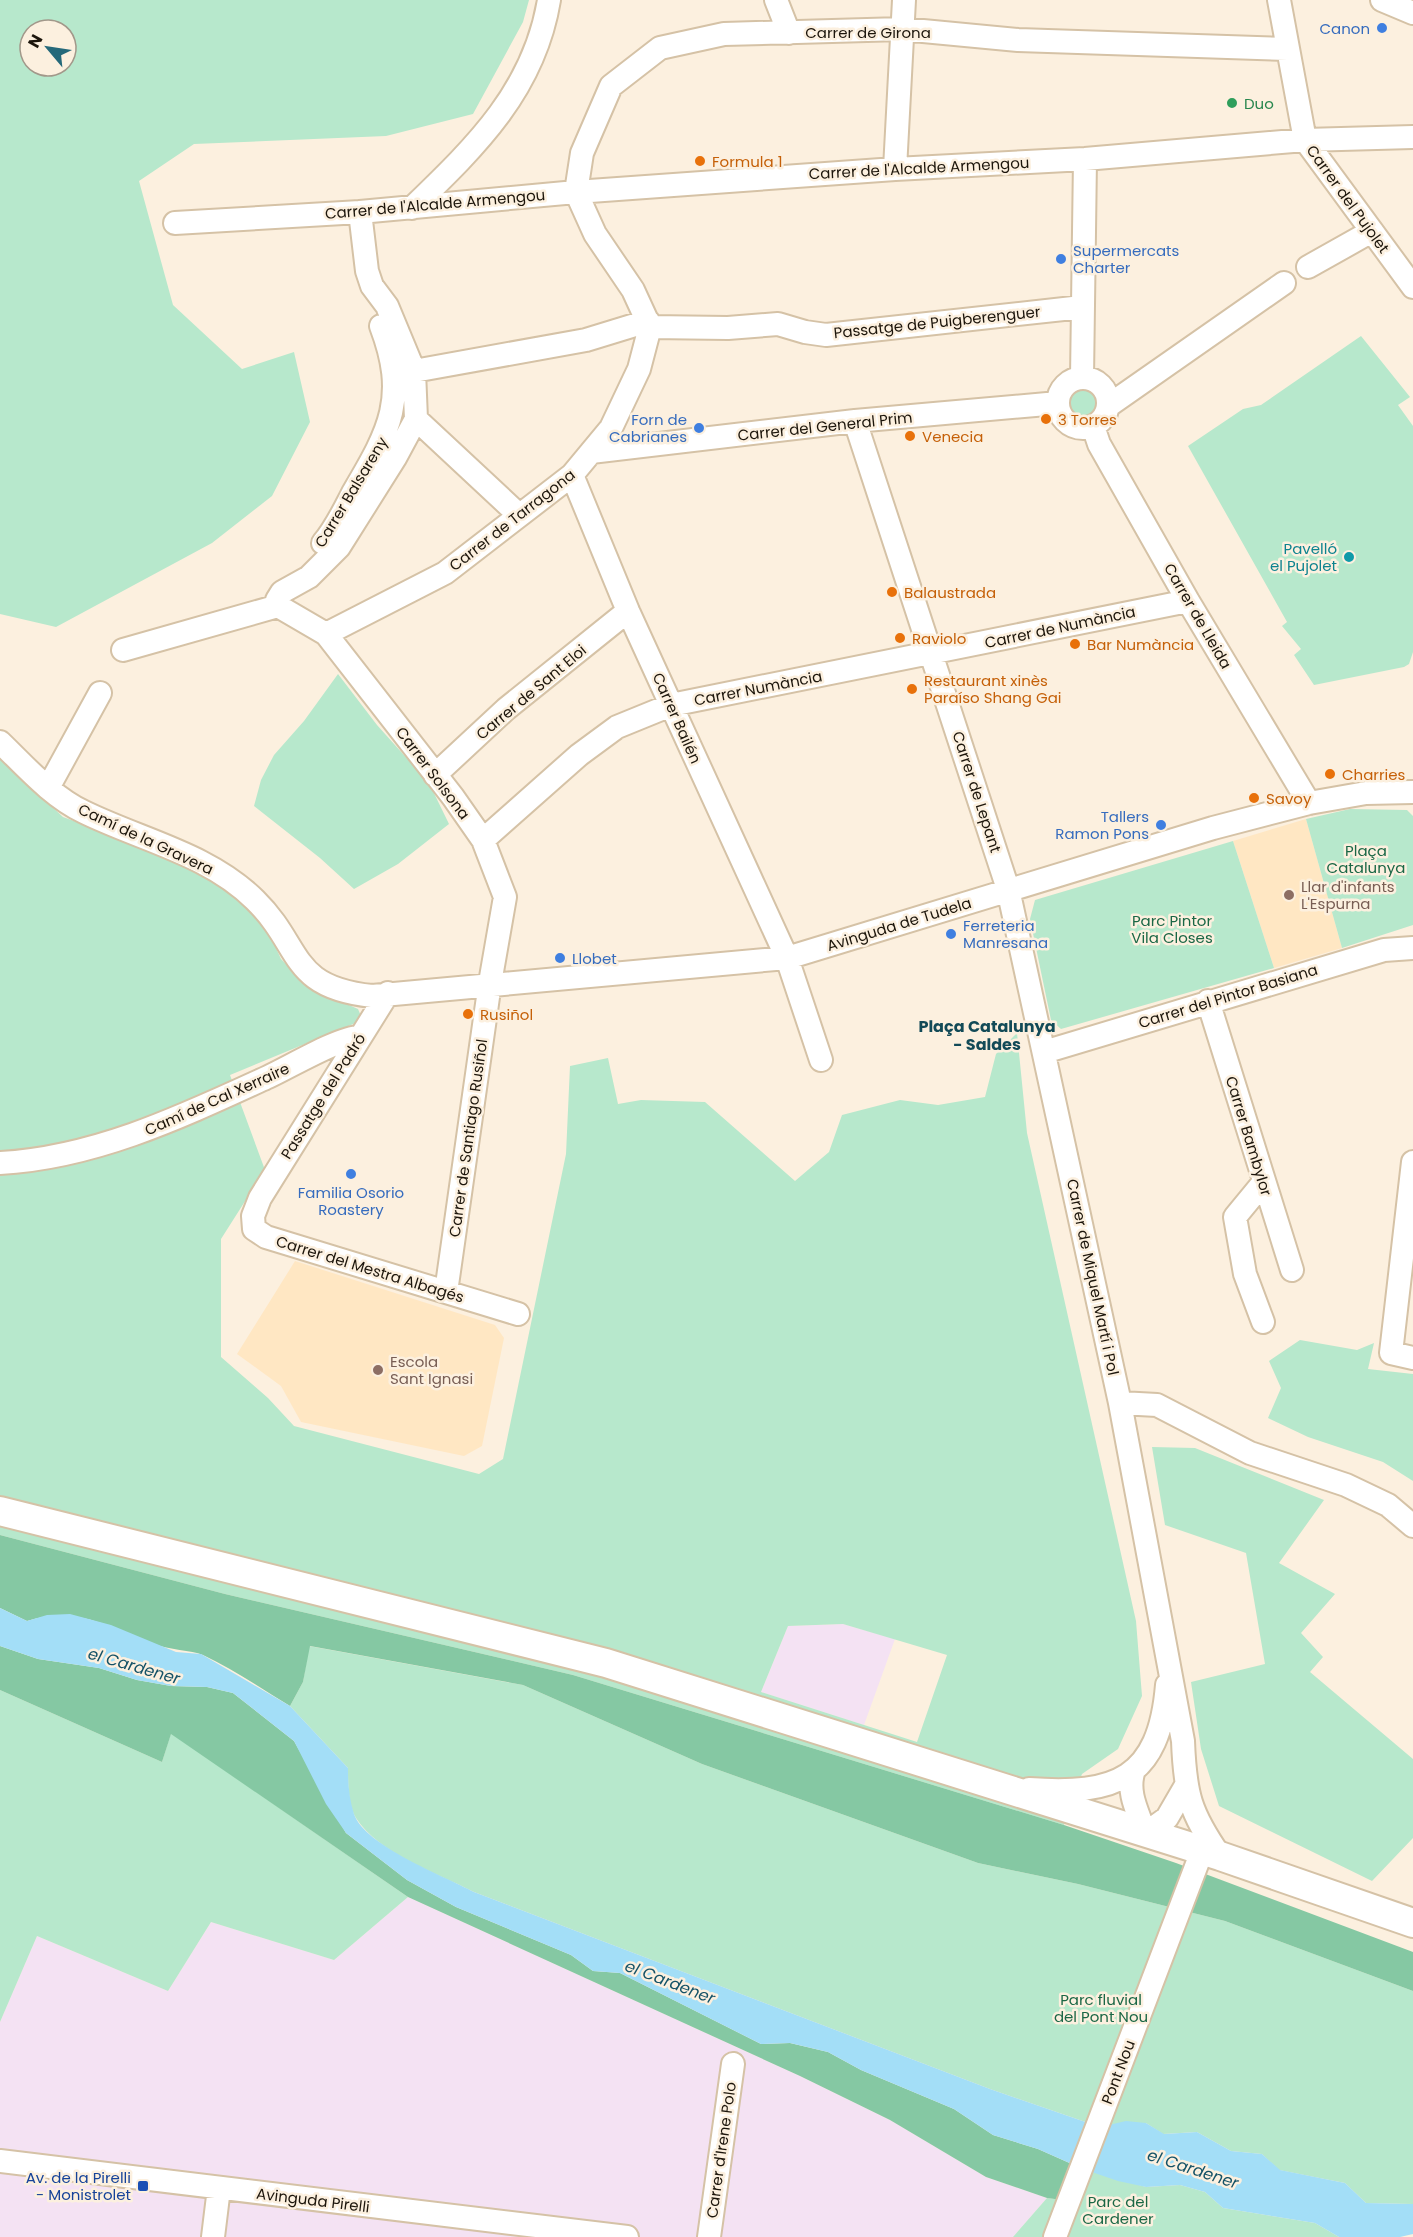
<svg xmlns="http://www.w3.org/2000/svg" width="1413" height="2237" font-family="Poppins,sans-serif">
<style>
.industrial{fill:#f4e2f3}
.built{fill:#ffe7c3}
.green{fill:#b7e8cc;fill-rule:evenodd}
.forest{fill:#85c8a3}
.water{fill:#a3def7}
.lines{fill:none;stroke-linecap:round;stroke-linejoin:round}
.minor-casing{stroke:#d5c2a6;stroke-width:26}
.major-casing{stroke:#d5c2a6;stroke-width:32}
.minor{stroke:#fff;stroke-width:22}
.major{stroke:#fff;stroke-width:28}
.shop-dot{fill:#3f7fe0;stroke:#fcf0df;stroke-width:2}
.leisure-dot{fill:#2e9e5b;stroke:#fcf0df;stroke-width:2}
.food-dot{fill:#e8710a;stroke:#fcf0df;stroke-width:2}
.culture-dot{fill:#0f9aa8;stroke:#fcf0df;stroke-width:2}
.education-dot{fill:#8d6e63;stroke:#fcf0df;stroke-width:2}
.transit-dot{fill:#1a4fb4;stroke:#fcf0df;stroke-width:2}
.labels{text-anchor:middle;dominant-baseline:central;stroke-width:5;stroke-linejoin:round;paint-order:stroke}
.shop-label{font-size:15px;fill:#366cbe;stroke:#fcf0df;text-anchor:end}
.street-label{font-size:15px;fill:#1c150b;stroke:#fcf0df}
.leisure-label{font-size:15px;fill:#27864d;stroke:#fcf0df;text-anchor:start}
.food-label{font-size:15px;fill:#c56008;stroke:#fcf0df;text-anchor:start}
.culture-label{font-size:15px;fill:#0d838f;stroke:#fcf0df;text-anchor:end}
.park-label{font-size:15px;fill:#1a6745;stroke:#fcf0df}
.education-label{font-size:15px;fill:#785e54;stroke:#fcf0df;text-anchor:start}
.transit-label{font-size:15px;fill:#164399;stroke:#fcf0df;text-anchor:end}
.neighbourhood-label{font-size:16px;font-weight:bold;fill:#124a57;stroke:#fcf0df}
.water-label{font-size:16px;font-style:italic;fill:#145267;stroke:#fcf0df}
</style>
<rect width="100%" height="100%" fill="#fcf0df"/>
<path class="industrial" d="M 843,1624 L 895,1639 L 864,1725 L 761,1692 L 788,1626 Z
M 408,1897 L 800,2076 L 890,2120 L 986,2177 L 1047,2198 L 1013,2237 L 0,2237 L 0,2022 L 37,1936 L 168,1991 L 211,1922 L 334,1960 Z"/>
<path class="built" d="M 1306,819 L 1342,948 L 1274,968 L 1233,841 Z
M 295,1261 L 495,1325 L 504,1338 L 482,1446 L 464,1456 L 301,1422 L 281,1386 L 237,1354 Z"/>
<path class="green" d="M 0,0 L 529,0 L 523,22 L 473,114 L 386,136 L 194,144 L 139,181 L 173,305 L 242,369 L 294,352 L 310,422 L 272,496 L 212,543 L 56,627 L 0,614 ZM 30,30 L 66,30 L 66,66 L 30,66 Z
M 1361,336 L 1410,397 L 1398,405 L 1413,426 L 1413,652 L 1409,664 L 1404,667 L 1314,685 L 1294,655 L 1301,649 L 1282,626 L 1287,622 L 1188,446 L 1243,409 L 1261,405 Z
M1067 403a16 16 0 1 1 32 0a16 16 0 1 1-32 0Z
M 338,674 L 377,725 L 429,783 L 449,824 L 398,864 L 354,889 L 320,858 L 254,806 L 261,780 L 274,755 L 304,721 Z
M 0,758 L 63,817 L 176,858 L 215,881 L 250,908 L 269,933 L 281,959 L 310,988 L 358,1009 L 361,1016 L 358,1022 L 230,1075 L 265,1170 L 221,1239 L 221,1357 L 268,1398 L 294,1426 L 479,1474 L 503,1459 L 566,1154 L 570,1066 L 608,1058 L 618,1104 L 641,1100 L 705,1102 L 795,1181 L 829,1152 L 842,1115 L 900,1100 L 938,1105 L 985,1097 L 996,1054 L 1017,1033 L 1027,1133 L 1136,1621 L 1142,1696 L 1118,1749 L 1082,1774 L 1064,1825 L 573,1675 L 225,1594 L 0,1535 ZM 843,1624 L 947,1655 L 917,1742 L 761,1692 L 788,1626 Z
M 1350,809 L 1407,810 L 1413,816 L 1413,925 L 1342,948 L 1306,819 Z
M 1233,841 L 1274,968 L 1061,1029 L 1051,1020 L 1030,919 L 1035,900 Z
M 1300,1340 L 1357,1350 L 1374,1343 L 1368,1369 L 1413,1374 L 1413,1481 L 1383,1462 L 1308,1437 L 1268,1418 L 1281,1388 L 1269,1361 Z
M 1152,1447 L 1195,1448 L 1324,1500 L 1279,1563 L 1335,1594 L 1301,1633 L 1323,1657 L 1310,1672 L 1413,1759 L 1413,1838 L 1372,1881 L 1219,1806 L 1201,1749 L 1191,1682 L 1265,1664 L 1246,1553 L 1165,1525 Z
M 309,1646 L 523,1685 L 702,1764 L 978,1863 L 1078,1884 L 1225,1921 L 1413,1991 L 1413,2204 L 1366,2203 L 1345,2183 L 1279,2170 L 1262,2154 L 1231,2151 L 1197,2132 L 1163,2134 L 1146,2123 L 1100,2127 L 990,2089 L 474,1892 C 437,1873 379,1854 356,1818 C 348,1805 348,1783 348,1768 L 290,1706 L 303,1682 Z
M 0,1690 L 162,1762 L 171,1733 L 408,1897 L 334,1960 L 211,1922 L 168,1991 L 37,1936 L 0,2022 Z
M 1083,2169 L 1146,2187 L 1180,2185 L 1205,2192 L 1223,2208 L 1315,2223 L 1339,2237 L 1013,2237 L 1047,2198 L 1070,2201 Z"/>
<path class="forest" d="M 0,1535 L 225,1594 L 573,1675 L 1064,1825 L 1176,1863 L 1413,1952 L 1413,1991 L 1225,1921 L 1078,1884 L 978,1863 L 702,1764 L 523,1685 L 310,1646 L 303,1682 L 290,1706 C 262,1689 233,1669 203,1655 C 191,1650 169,1650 154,1644 C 108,1627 77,1605 27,1621 L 0,1608 Z
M 0,1646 L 38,1659 L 99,1668 L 137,1680 L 171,1686 L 207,1687 L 233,1693 L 294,1741 L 346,1833 L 407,1880 L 456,1907 L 571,1955 L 593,1971 L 620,1973 L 761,2044 L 790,2043 L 828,2052 L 861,2070 L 954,2109 L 993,2135 L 1038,2149 L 1083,2169 L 1070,2201 L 1047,2198 L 986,2177 L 890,2120 L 800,2076 L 408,1897 L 171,1734 L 162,1762 L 0,1690 Z"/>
<path class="water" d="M 0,1608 L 27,1621 L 47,1615 L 70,1614 L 111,1625 L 176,1652 L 201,1654 L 290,1706 L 348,1768 C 348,1783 349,1799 354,1814 C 365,1846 444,1876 474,1892 L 990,2089 L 1100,2127 L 1126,2121 L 1146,2123 L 1164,2134 L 1197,2132 L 1231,2151 L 1262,2154 L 1280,2170 L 1345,2183 L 1366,2203 L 1413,2204 L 1413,2234 L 1400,2237 L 1339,2237 L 1315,2223 L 1223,2208 L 1205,2192 L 1180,2185 L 1146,2187 L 1118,2181 L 1083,2169 L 1038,2149 L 993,2135 L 954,2109 L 861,2070 L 828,2052 L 790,2043 L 761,2044 L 620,1973 L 593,1971 L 571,1955 L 456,1907 L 407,1880 L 346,1833 L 326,1804 L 294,1741 L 233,1693 L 207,1687 L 171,1686 L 137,1680 L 99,1668 L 38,1659 L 0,1646 Z"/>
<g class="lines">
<g class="minor-casing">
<path id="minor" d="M 776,0 L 789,33
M 1279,0 L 1305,140 L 1413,287
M 1382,0 L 1413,13
M 895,169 L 904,0
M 576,192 L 582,153 L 611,86 L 660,48 L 724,34 L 902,29 L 1018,40 L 1288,49
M 412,208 C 475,147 534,91 549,0
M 175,223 L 360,212 L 576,192 L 895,169 L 1085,159 L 1305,140 L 1413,137
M 1308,267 L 1372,231
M 650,327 L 728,328 L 778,324 L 805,332 L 826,335 L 1082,307
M 414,371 L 586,340 L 648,321
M 1082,378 L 1085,159
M1058 403a25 25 0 1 1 50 0a25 25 0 1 1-50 0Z
M 1108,406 L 1284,283
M 416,419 L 519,515
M 855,421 L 1008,889 L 1120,1403 L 1183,1741 C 1185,1794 1190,1813 1220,1856
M 1093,426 L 1099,444 L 1188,601 L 1309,803
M 591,452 L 855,421 L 1058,403
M 572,475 L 628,611 L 787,958 L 821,1060
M 323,543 C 336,528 345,508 354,491 C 390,430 408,397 381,326
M 278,606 L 326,634 L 453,797 L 483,840 L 505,897 L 490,983 L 446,1292
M 326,634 L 445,573 L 572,475 L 611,428 L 639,369 L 650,327 L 633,290 L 595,234 L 576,192
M 123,650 L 278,606 L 277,600 L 282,592 L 309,577 L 339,547 L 395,458 L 416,419 L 414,371 L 387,306 L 372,286 L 367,271 L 360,212
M 0,742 C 26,767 52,797 84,812 C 141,840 209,854 255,900 C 303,947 288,987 372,996 L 787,958 L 1213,828 L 1309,803 L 1366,793 L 1413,792
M 435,775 L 506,709 L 628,611
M 48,788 L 100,693
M 483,840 L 579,755 L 617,727 L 671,705 L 1188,601
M 388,993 L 260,1198 L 253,1216 L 254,1229 L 266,1237 L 518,1314
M 1208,1001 L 1292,1270
M 1044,1052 L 1384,950 L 1413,948
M 1413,1162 L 1391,1353 L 1413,1358
M 0,1163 C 95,1158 183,1116 268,1077 C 288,1068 340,1037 359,1037
M 1263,1183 L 1235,1217 L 1245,1274 L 1263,1322
M 1120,1403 L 1157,1405 L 1250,1453 L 1346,1485 L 1388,1505 L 1413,1526
M 1133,1773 C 1127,1795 1139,1813 1145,1834 L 1167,1818 L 1185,1787
M 1029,1789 C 1115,1795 1159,1780 1167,1685
M 0,2161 L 627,2237
M 213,2237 L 219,2188
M 709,2237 L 733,2064
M 1055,2237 L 1202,1851"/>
</g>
<g class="major-casing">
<path id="major" d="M 0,1511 L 606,1663 L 1220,1856 L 1413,1923"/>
</g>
<use href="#minor" class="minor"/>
<use href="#major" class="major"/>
</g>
<g class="shop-dot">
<circle cx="1382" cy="28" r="6"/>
<circle cx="1061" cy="259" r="6"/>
<circle cx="699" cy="428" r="6"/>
<circle cx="1161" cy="825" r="6"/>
<circle cx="951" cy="934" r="6"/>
<circle cx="560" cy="958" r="6"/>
<circle cx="351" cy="1174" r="6"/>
</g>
<circle class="leisure-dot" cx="1232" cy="103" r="6"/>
<g class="food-dot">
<circle cx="700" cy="161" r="6"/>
<circle cx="1046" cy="419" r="6"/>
<circle cx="910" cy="436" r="6"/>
<circle cx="892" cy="592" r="6"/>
<circle cx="900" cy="638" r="6"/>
<circle cx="1075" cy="644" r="6"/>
<circle cx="912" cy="689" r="6"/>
<circle cx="1330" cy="774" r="6"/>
<circle cx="1254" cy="798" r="6"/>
<circle cx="468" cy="1014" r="6"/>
</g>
<circle class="culture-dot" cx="1349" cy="557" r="6"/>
<g class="education-dot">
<circle cx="1289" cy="895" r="6"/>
<circle cx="378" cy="1370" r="6"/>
</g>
<rect class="transit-dot" x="137" y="2180" width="12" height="12" rx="3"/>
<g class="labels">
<g class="shop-label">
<text x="1370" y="28">Canon</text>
<text x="1073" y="250" text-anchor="start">Supermercats<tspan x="1073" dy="17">Charter</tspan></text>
<text x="687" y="419">Forn de<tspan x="687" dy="17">Cabrianes</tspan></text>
<text x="1149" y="816">Tallers<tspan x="1149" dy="17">Ramon Pons</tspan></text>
<text x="963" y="925" text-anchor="start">Ferreteria<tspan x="963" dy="17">Manresana</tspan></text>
<text x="572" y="958" text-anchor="start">Llobet</text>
<text x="351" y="1192" text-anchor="middle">Familia Osorio<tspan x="351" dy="17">Roastery</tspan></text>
</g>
<g class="street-label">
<text x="868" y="32">Carrer de Girona</text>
<text transform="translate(919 168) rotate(-3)">Carrer de l'Alcalde Armengou</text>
<text transform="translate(1348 199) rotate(54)">Carrer del Pujolet</text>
<text transform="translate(435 204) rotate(-5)">Carrer de l'Alcalde Armengou</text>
<text transform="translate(937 322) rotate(-6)">Passatge de Puigberenguer</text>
<text transform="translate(825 426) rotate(-6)">Carrer del General Prim</text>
<text transform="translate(351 492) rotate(-59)">Carrer Balsareny</text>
<text transform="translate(512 520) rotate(-38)">Carrer de Tarragona</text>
<text transform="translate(1198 616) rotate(60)">Carrer de Lleida</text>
<text transform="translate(1060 627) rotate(-12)">Carrer de Numància</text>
<text transform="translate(758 688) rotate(-11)">Carrer Numància</text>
<text transform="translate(531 692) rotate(-40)">Carrer de Sant Eloi</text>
<text transform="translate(677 718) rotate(66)">Carrer Bailén</text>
<text transform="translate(433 773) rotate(53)">Carrer Solsona</text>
<text transform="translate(977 792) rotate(72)">Carrer de Lepant</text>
<text transform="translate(146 839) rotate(25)">Camí de la Gravera</text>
<text transform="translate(899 924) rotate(-17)">Avinguda de Tudela</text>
<text transform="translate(1228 996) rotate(-17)">Carrer del Pintor Basiana</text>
<text transform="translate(323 1096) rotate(-58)">Passatge del Padró</text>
<text transform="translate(217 1099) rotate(-24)">Camí de Cal Xerraire</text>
<text transform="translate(1249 1136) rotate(73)">Carrer Bambylor</text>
<text transform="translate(468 1138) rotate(-82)">Carrer de Santiago Rusiñol</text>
<text transform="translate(370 1269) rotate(17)">Carrer del Mestra Albagés</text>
<text transform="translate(1093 1277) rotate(78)">Carrer de Miquel Martí i Pol</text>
<text transform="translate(1118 2072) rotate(-69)">Pont Nou</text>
<text transform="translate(721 2150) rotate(-82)">Carrer d'Irene Polo</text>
<text transform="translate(313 2200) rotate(7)">Avinguda Pirelli</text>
</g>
<g class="leisure-label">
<text x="1244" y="103">Duo</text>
</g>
<g class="food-label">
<text x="712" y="161">Formula 1</text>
<text x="1058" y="419">3 Torres</text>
<text x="922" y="436">Venecia</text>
<text x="904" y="592">Balaustrada</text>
<text x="912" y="638">Raviolo</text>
<text x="1087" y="644">Bar Numància</text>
<text x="924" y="680">Restaurant xinès<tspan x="924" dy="17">Paraíso Shang Gai</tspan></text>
<text x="1342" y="774">Charries</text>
<text x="1266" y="798">Savoy</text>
<text x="480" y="1014">Rusiñol</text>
</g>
<g class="culture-label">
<text x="1337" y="548">Pavelló<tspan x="1337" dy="17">el Pujolet</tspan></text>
</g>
<g class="park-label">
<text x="1366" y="850">Plaça<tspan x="1366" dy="17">Catalunya</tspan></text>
<text x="1172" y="920">Parc Pintor<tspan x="1172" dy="17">Vila Closes</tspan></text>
<text x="1101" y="1999">Parc fluvial<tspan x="1101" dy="17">del Pont Nou</tspan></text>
<text x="1118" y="2201">Parc del<tspan x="1118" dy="17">Cardener</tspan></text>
</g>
<g class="education-label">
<text x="1301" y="886">Llar d'infants<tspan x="1301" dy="17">L'Espurna</tspan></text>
<text x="390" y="1361">Escola<tspan x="390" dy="17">Sant Ignasi</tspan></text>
</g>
<g class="transit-label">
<text x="131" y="2177">Av. de la Pirelli<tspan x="131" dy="17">- Monistrolet</tspan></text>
</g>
<g class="neighbourhood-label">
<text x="987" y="1026">Plaça Catalunya<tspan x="987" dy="18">- Saldes</tspan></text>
</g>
<g class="water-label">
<text transform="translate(134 1666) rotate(16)">el Cardener</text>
<text transform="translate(670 1982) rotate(21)">el Cardener</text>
<text transform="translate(1193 2169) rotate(18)">el Cardener</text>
</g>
</g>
<g transform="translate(48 48) rotate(299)"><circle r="28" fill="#fcf0df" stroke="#a2988a" stroke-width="1.5"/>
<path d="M0-4.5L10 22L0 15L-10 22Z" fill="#25697a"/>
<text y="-9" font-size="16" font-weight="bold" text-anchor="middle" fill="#1c150b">N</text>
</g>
</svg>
